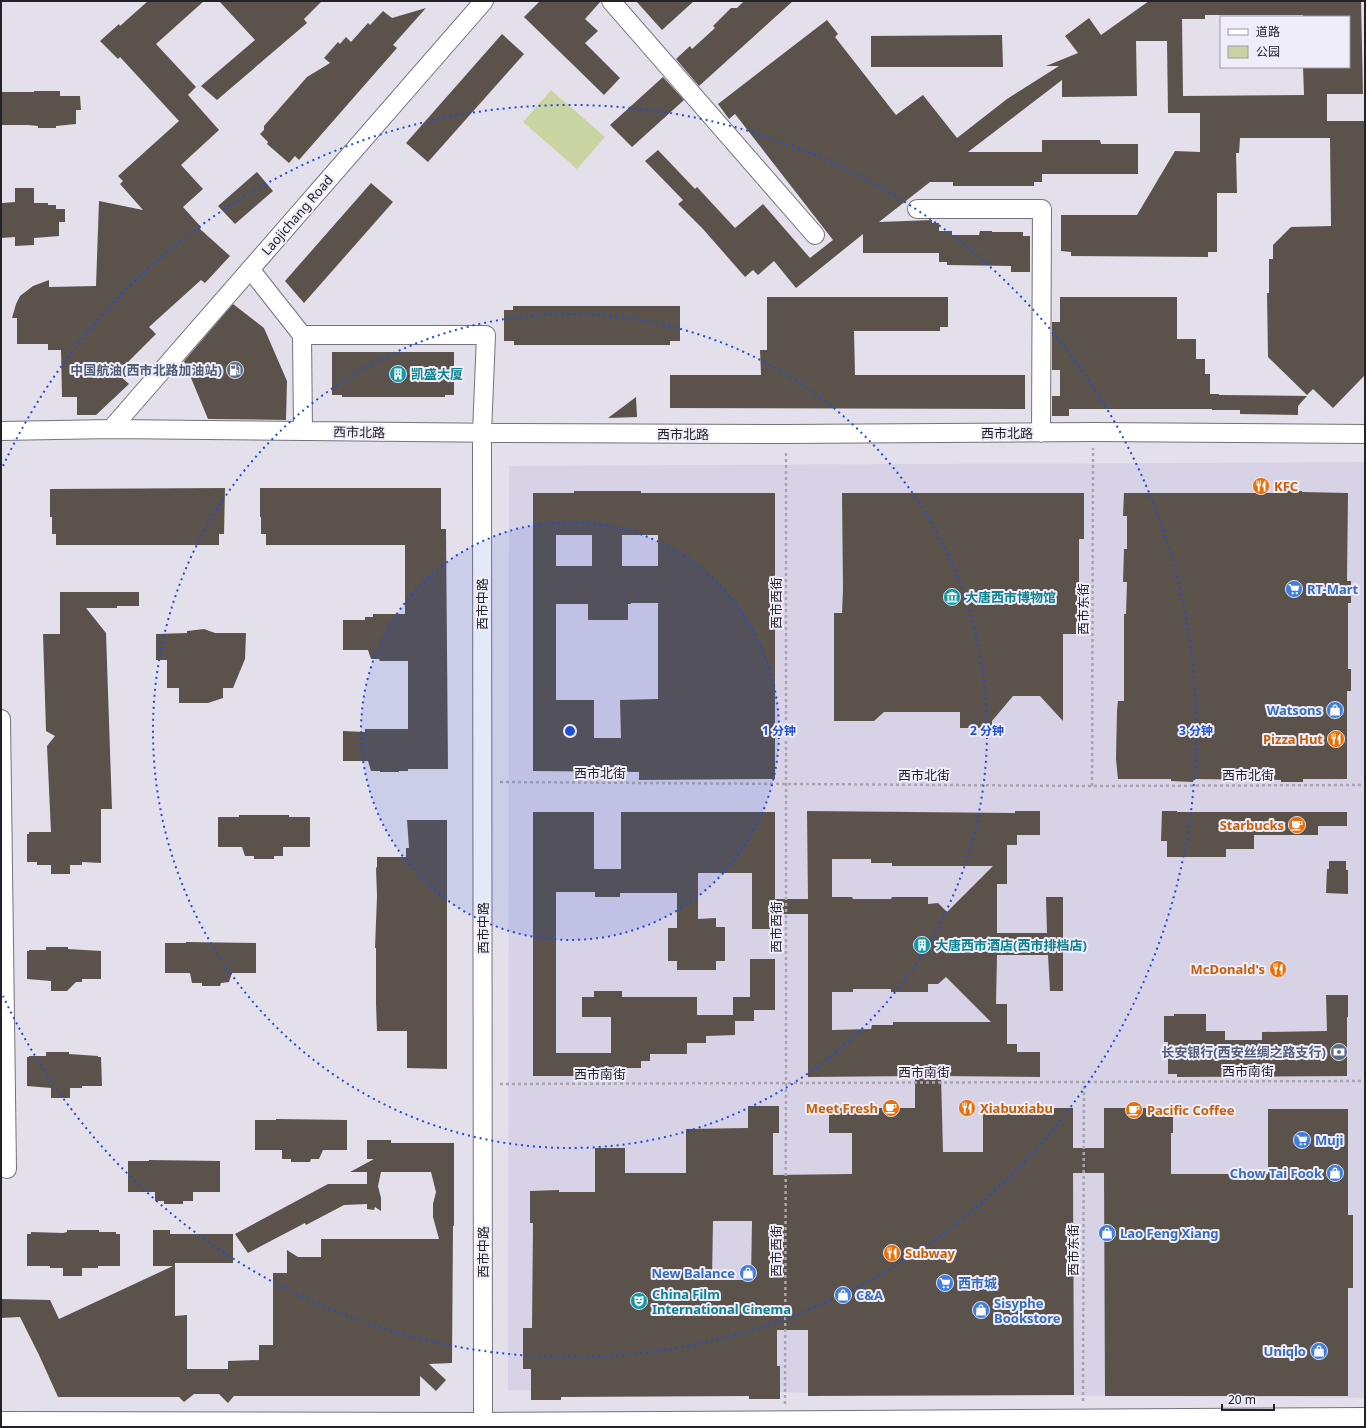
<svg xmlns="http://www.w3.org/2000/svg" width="1366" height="1428" font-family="'Noto Sans','Noto Sans SC',sans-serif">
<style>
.built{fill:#d7d2e6}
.green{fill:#cad4a2}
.building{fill:#5b534b;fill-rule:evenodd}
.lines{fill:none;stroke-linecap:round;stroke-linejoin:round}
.minor-casing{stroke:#75727d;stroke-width:20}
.path{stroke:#a8a5af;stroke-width:2.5;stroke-dasharray:3 3;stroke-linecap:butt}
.minor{stroke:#fff;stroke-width:18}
.ring{fill:none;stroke:#1d4ed8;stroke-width:2;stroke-dasharray:2 4}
.labels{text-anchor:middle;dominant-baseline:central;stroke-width:4;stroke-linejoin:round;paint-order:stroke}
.street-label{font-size:13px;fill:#232227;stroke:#f0edfa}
.service-label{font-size:13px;font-weight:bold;fill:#4e5e75;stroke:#f0edfa;text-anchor:end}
.culture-label{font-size:13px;font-weight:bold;fill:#0d838f;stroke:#f0edfa;text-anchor:start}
.food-label{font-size:13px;font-weight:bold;fill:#c56008;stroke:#f0edfa;text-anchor:start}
.shop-label{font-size:13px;font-weight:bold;fill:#366cbe;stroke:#f0edfa;text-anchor:start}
.centre{fill:#1d4ed8;stroke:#f0edfa;stroke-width:2}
.ring-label{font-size:12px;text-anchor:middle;font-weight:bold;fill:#1d4ed8;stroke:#f0edfa;stroke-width:4;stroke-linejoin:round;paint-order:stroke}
</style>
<rect width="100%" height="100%" fill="#e3e0ec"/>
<path class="built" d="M 1365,462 L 1365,1398 L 508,1390 L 509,466 Z"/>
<path class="green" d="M 551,90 L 605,137 L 577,169 L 523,122 Z"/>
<path class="building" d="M 148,1 L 204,1 L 156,44 L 196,87 L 188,95 L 219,130 L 181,165 L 203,189 L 183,207 L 201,227 L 200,229 L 230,256 L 205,283 L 201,280 L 149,327 L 156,334 L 117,373 L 129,384 L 96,415 L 77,415 L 77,397 L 62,397 L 61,350 L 48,350 L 48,344 L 17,344 L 17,318 L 12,318 L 16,304 L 20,296 L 33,286 L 49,280 L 49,287 L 96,286 L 99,201 L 143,210 L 120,184 L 123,181 L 118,176 L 179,121 L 120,57 L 118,59 L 100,41 L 119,24 L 120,26 Z
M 219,1 L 322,1 L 304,19 L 307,23 L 217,100 L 201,86 L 255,40 Z
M 540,1 L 601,1 L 585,19 L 598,31 L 585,43 L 620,78 L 604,95 L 524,17 Z
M 636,1 L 694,1 L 662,30 Z
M 744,1 L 793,1 L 699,86 L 676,59 L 690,46 L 692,49 L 715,28 L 713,26 L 731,8 L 737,8 Z
M 1149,1 L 1361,1 L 1363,94 L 1327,94 L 1327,121 L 1365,121 L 1365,375 L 1333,408 L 1313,389 L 1307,395 L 1268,357 L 1267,293 L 1269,293 L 1269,259 L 1273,259 L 1273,245 L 1291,227 L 1331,226 L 1330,138 L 1240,138 L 1239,153 L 1236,153 L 1237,193 L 1217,193 L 1217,252 L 1208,252 L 1208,257 L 1071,256 L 1071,252 L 1061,251 L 1061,215 L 1137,215 L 1175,151 L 1200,152 L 1200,113 L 1168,113 L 1167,41 L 1136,41 L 1137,96 L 1062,97 L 1062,80 L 968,152 L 1042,152 L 1042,140 L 1100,140 L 1101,144 L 1138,144 L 1138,174 L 1042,174 L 1042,182 L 1034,182 L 1034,186 L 953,186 L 953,182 L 930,182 L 879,222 L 932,220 L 932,223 L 939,223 L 939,231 L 952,231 L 952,235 L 979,235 L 980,231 L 992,231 L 992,232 L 1023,232 L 1023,236 L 1030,236 L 1030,272 L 1011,272 L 1011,266 L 947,265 L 947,262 L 939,262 L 939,253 L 863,253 L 863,234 L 796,288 L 774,261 L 758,275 L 753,270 L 745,277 L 703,229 L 678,204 L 683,200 L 645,161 L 658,150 L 695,189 L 697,187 L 735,228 L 763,204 L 810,258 L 833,240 L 735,114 L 729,119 L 718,104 L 827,20 L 838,34 L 835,37 L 896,115 L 923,95 L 957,138 L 1007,99 L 1059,66 L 1046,66 L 1078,53 L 1065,36 L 1089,18 L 1101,35 ZM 1205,15 L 1303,15 L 1303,17 L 1349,17 L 1349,67 L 1303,67 L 1304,95 L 1183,96 L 1182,19 L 1205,19 Z
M 426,8 L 393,45 L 397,48 L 299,160 L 295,156 L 289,163 L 267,144 L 268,142 L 260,134 L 264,130 L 264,126 L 307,77 L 330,63 L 324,58 L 338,42 L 340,44 L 346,37 L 351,42 L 368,23 L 370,25 L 383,11 L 392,18 Z
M 502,34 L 524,54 L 428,162 L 406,143 Z
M 1002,35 L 1003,67 L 871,67 L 871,36 Z
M 663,77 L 684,100 L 632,147 L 610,125 Z
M 34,91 L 60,91 L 60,96 L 80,96 L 81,110 L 76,110 L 76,124 L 56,126 L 56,128 L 38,128 L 38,126 L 28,125 L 1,125 L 1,92 L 34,92 Z
M 257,172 L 273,191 L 235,224 L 218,206 Z
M 371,183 L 393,202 L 304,303 L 285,281 Z
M 15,188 L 34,188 L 34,203 L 48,203 L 48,205 L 56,205 L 56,209 L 65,209 L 65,222 L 59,222 L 59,236 L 34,238 L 34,245 L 15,246 L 15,237 L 1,238 L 1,205 L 2,203 L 15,202 Z
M 767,297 L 948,297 L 948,327 L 940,327 L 940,331 L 854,331 L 855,375 L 1025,375 L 1025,409 L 670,408 L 670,375 L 761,375 L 760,350 L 767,350 Z
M 1060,297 L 1177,297 L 1177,339 L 1196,339 L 1196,359 L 1205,359 L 1205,374 L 1210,374 L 1210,394 L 1219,394 L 1219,395 L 1307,396 L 1298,406 L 1298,415 L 1240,414 L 1240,410 L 1212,410 L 1212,409 L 1069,409 L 1069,416 L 1052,416 L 1052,396 L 1060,396 L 1060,370 L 1052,370 L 1052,322 L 1060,322 Z
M 233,304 L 264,328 L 287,381 L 286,420 L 208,419 L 184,361 Z
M 513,306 L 680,306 L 680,341 L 670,341 L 670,345 L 514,345 L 514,341 L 504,341 L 504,310 L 513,310 Z
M 332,352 L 454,352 L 454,395 L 445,395 L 445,397 L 342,397 L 342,395 L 332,395 Z
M 636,397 L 637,417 L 608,418 Z
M 225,488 L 224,534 L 219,534 L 219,545 L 56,545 L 56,534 L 52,534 L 52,517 L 50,517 L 50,489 Z
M 260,488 L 441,488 L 441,529 L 446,529 L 448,769 L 408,769 L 408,771 L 399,771 L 399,772 L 380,772 L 380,771 L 371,771 L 368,761 L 343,761 L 343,731 L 365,732 L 365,729 L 408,729 L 408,661 L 380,661 L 379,659 L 371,659 L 368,650 L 343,650 L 343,620 L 365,620 L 365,617 L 373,617 L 373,614 L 405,614 L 405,545 L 266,545 L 266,534 L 261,534 L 261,517 L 260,517 Z
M 574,491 L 641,491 L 641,493 L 775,493 L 775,779 L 639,780 L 639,772 L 533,771 L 533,493 L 574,493 ZM 556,535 L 592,535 L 592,566 L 556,566 ZM 622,535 L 658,535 L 658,566 L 622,566 ZM 631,603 L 658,603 L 658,699 L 620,700 L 621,738 L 594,738 L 594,700 L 556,700 L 556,604 L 588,604 L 588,620 L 628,620 L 628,604 L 631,604 Z
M 1280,491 L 1302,491 L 1302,492 L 1348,493 L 1347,581 L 1351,581 L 1351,603 L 1348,603 L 1348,669 L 1351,669 L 1351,691 L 1347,691 L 1347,779 L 1303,779 L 1303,782 L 1281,782 L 1281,780 L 1194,779 L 1193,782 L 1171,781 L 1171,779 L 1118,779 L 1116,759 L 1117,710 L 1118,701 L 1124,701 L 1124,614 L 1126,614 L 1127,582 L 1123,582 L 1124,549 L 1127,549 L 1127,516 L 1123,516 L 1124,493 L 1280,493 Z
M 842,493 L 1084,493 L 1084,539 L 1079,539 L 1079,634 L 1063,634 L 1063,721 L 1040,696 L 1013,696 L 992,721 L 992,728 L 960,728 L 960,712 L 884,712 L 874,721 L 834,721 L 834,613 L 842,613 L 843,589 Z
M 60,592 L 139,592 L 139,606 L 117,606 L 117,608 L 86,608 L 106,633 L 112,809 L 101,809 L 101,863 L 82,862 L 82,865 L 70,865 L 70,874 L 51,874 L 51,865 L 37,865 L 37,862 L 27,862 L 27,834 L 29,834 L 29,832 L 51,832 L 47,746 L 55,736 L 46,731 L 43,634 L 60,634 Z
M 204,629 L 215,633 L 246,633 L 245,659 L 233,688 L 223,688 L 223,698 L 208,703 L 179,703 L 179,688 L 167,688 L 167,660 L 156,660 L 156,634 L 187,633 L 187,631 Z
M 807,811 L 1015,813 L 1015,811 L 1040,811 L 1040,835 L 1017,835 L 1017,845 L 1007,845 L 1007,884 L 997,884 L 997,933 L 1047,933 L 1046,897 L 1063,897 L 1063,991 L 1050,991 L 1048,955 L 997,955 L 996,1004 L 1007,1004 L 1007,1044 L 1017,1044 L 1017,1052 L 1040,1052 L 1040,1077 L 941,1076 L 943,1152 L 983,1152 L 983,1108 L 1073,1108 L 1073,1148 L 1104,1148 L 1104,1108 L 1173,1108 L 1173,1133 L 1171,1133 L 1171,1174 L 1268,1174 L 1268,1109 L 1348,1109 L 1348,1215 L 1353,1215 L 1353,1288 L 1348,1288 L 1348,1396 L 1105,1396 L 1104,1173 L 1073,1173 L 1074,1395 L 808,1396 L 808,1330 L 777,1330 L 777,1366 L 780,1366 L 780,1399 L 749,1399 L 749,1396 L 561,1397 L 561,1400 L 531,1400 L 531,1369 L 523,1369 L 523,1328 L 532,1328 L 533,1223 L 530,1223 L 530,1191 L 559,1190 L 559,1192 L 595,1192 L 595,1148 L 625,1148 L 625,1173 L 686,1173 L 686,1129 L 748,1128 L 748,1106 L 779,1106 L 779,1133 L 773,1133 L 773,1175 L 852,1174 L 852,1133 L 829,1133 L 829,1108 L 915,1108 L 915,1076 L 808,1077 L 808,914 L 775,914 L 775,929 L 752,929 L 752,873 L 698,873 L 698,919 L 716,918 L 716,927 L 725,927 L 725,961 L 716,961 L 716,970 L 677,970 L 677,961 L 668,961 L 668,928 L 677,928 L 677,893 L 620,893 L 620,897 L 595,897 L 595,892 L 556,892 L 556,1053 L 611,1053 L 611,1017 L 582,1017 L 582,997 L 594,997 L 594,991 L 622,991 L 622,997 L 697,997 L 697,1015 L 733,1015 L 733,997 L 750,997 L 750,959 L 775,959 L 775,1010 L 754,1010 L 754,1021 L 735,1021 L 735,1035 L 706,1036 L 706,1043 L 687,1043 L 687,1054 L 650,1054 L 650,1061 L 641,1061 L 641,1068 L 625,1068 L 625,1076 L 533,1076 L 533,812 L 594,812 L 594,869 L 621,869 L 621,812 L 775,812 L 775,899 L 808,899 ZM 832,859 L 871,859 L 871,863 L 892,863 L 892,866 L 993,866 L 947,912 L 938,903 L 928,904 L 928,897 L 892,897 L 891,899 L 853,899 L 852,897 L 832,897 ZM 946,977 L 991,1022 L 893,1022 L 893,1025 L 872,1025 L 871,1029 L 832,1030 L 832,992 L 853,992 L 853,989 L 891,989 L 891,992 L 928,992 L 928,984 L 938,984 ZM 713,1221 L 752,1221 L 751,1280 L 712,1280 Z
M 1162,811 L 1177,811 L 1177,812 L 1347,812 L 1347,826 L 1318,826 L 1318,835 L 1254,835 L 1254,849 L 1226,849 L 1226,857 L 1167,857 L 1167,841 L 1161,841 Z
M 239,815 L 289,815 L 289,817 L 310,817 L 310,847 L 283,847 L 283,856 L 274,856 L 274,859 L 254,859 L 254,856 L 245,856 L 242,847 L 218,847 L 218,817 L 239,817 Z
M 407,820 L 447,820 L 447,1069 L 407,1068 L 407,1031 L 377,1031 L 376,1004 L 376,948 L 375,948 L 377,896 L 376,868 L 377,867 L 377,857 L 406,857 L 406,848 L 409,848 Z
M 1329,861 L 1346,861 L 1346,870 L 1348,870 L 1348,894 L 1326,893 L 1327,869 L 1329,869 Z
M 186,942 L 256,943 L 256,973 L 232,973 L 229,982 L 221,983 L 220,986 L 202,986 L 202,983 L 192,983 L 190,973 L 165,973 L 165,943 L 186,943 Z
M 46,947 L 68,947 L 68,949 L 101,951 L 101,979 L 82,979 L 82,982 L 76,982 L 67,991 L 51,991 L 51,981 L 27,979 L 27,951 L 29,951 L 29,950 L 46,950 Z
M 1326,995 L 1348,995 L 1348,1017 L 1347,1017 L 1347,1076 L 1177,1077 L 1177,1074 L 1168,1074 L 1168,1042 L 1164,1042 L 1164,1016 L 1174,1016 L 1174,1014 L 1206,1014 L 1206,1031 L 1225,1031 L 1225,1040 L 1262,1040 L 1262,1032 L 1327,1031 Z
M 46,1052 L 69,1052 L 69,1054 L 98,1056 L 98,1057 L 101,1057 L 102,1086 L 82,1086 L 82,1088 L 70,1088 L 70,1098 L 51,1098 L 51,1088 L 27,1086 L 27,1057 L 29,1057 L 29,1056 L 46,1056 Z
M 276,1119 L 347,1120 L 347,1150 L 323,1150 L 319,1159 L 311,1159 L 310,1162 L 291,1162 L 291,1159 L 282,1159 L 282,1150 L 255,1150 L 255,1120 L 276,1120 Z
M 367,1140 L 391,1140 L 391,1143 L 454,1143 L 454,1226 L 453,1226 L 452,1363 L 429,1364 L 446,1380 L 436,1391 L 420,1376 L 420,1396 L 234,1396 L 228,1403 L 219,1394 L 194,1394 L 184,1402 L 179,1397 L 58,1397 L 39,1355 L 20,1317 L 1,1318 L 1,1299 L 50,1300 L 59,1319 L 173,1266 L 153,1266 L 153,1230 L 170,1230 L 170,1234 L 233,1234 L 233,1263 L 175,1263 L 175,1316 L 187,1315 L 187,1369 L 228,1369 L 228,1361 L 259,1360 L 259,1345 L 273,1345 L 273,1273 L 287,1273 L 287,1250 L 298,1257 L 321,1257 L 321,1239 L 439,1239 L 433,1217 L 433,1204 L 436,1192 L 431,1172 L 381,1172 L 378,1186 L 381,1198 L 381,1211 L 375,1207 L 374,1210 L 367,1209 L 367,1204 L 344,1205 L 306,1225 L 305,1223 L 248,1253 L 235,1234 L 328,1184 L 367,1184 L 367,1172 L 350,1172 L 374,1159 L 367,1159 Z
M 149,1160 L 220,1161 L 220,1192 L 193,1192 L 193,1201 L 183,1201 L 183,1204 L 164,1204 L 164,1201 L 155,1201 L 155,1192 L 128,1192 L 128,1161 L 149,1161 Z
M 67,1230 L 99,1230 L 99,1232 L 116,1232 L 116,1234 L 120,1234 L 120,1266 L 98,1266 L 98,1268 L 82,1268 L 82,1276 L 63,1276 L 63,1268 L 50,1268 L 50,1266 L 27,1266 L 27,1234 L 31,1234 L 31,1232 L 63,1233 L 67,1232 Z"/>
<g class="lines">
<g class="minor-casing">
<path id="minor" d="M 611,1 L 815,235
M 917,209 L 1042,209 L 1041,433
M 250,269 L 302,335 L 303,431
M 302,335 L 486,335 L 482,433 L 483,1422
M 111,429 L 484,1
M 1,431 L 111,429 L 512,433 L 786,434 L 1094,432 L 1365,434
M 1,719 L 7,1169
M 1,1421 L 483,1422 L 1365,1417"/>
</g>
<path class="path" d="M 500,782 L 1092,786 L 1365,785
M 1092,786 L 1093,448
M 500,1084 L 1365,1081
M 1083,1401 L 1084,1082
M 785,1404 L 786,1083 L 786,451"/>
<use href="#minor" class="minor"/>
</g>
<circle cx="570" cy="731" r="209" fill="#1d4ed8" fill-opacity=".12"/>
<g class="ring">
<circle cx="570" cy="731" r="209"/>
<circle cx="570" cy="731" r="417"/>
<path d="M3 466A626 626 0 1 1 3 996"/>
</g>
<defs>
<g id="fuel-disc" transform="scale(0.9)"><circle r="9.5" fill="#5c6f8a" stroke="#f0edfa"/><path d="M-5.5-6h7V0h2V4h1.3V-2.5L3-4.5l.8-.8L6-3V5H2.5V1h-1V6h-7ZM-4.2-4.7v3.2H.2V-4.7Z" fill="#fff"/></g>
<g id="building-disc" transform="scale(0.9)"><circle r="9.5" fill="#0f9aa8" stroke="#f0edfa"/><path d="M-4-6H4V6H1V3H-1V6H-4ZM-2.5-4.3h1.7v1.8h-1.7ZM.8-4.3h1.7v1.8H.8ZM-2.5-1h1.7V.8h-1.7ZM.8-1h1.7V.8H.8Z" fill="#fff"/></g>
<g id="restaurant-disc" transform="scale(0.9)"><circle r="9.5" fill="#e8710a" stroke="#f0edfa"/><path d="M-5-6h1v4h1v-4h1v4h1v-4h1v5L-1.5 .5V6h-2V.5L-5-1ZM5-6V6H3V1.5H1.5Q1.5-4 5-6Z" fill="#fff"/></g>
<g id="supermarket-disc" transform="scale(0.9)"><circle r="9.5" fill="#3f7fe0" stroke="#f0edfa"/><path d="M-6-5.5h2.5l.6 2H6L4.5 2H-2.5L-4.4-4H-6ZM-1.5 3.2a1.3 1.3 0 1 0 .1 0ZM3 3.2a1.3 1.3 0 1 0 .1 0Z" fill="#fff"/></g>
<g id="museum-disc" transform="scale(0.9)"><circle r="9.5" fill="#0f9aa8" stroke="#f0edfa"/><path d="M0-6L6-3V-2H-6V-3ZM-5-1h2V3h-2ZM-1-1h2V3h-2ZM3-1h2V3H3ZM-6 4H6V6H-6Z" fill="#fff"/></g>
<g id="shop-disc" transform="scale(0.9)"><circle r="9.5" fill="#3f7fe0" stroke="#f0edfa"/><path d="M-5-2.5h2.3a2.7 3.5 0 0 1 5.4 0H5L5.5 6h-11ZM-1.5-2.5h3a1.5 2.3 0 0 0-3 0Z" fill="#fff"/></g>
<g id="cafe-disc" transform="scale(0.9)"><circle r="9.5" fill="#e8710a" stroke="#f0edfa"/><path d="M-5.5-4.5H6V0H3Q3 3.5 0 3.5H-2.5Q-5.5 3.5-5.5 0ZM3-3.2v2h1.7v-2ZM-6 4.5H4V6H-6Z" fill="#fff"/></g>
<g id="bank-disc" transform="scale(0.9)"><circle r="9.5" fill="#5c6f8a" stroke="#f0edfa"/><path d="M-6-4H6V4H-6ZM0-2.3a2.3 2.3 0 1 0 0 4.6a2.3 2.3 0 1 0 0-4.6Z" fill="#fff"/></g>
<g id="theatre-disc" transform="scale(0.9)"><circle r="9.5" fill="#0f9aa8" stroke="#f0edfa"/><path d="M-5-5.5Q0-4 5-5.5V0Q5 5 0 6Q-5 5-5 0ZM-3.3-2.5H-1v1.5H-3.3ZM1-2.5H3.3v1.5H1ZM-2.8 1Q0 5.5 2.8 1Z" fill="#fff"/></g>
</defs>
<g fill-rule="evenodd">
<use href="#fuel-disc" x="235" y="370"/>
<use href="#building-disc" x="398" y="374"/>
<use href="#restaurant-disc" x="1261" y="486"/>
<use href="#supermarket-disc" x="1294" y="589"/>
<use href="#museum-disc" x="952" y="597"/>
<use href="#shop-disc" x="1335" y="710"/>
<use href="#restaurant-disc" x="1336" y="739"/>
<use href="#cafe-disc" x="1297" y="825"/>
<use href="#building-disc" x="922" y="945"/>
<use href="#restaurant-disc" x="1278" y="969"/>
<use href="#bank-disc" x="1339" y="1052"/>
<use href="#cafe-disc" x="891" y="1108"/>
<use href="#restaurant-disc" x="967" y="1108"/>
<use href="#cafe-disc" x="1134" y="1110"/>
<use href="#supermarket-disc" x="1302" y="1140"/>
<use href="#shop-disc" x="1335" y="1173"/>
<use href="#shop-disc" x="1107" y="1233"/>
<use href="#restaurant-disc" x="892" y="1253"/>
<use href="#shop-disc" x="748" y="1273"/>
<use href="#supermarket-disc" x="945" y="1283"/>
<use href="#shop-disc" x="843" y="1295"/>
<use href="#theatre-disc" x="639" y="1301"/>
<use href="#shop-disc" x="981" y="1310"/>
<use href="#shop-disc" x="1319" y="1351"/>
</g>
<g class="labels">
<g class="street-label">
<text transform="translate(297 215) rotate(-49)">Laojichang Road</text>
<text transform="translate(359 432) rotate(1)">西市北路</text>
<text x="1007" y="433">西市北路</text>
<text x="683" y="434">西市北路</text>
<text transform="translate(776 603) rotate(-90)">西市西街</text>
<text transform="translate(482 604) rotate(-90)">西市中路</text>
<text transform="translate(1083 609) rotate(-90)">西市东街</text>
<text x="600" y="773">西市北街</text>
<text x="924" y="775">西市北街</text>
<text x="1248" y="775">西市北街</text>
<text transform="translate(776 927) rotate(-90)">西市西街</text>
<text transform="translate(483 928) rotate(-90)">西市中路</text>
<text x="1248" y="1071">西市南街</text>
<text x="924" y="1072">西市南街</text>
<text x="600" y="1074">西市南街</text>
<text transform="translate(1073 1250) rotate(-90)">西市东街</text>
<text transform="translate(776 1251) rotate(-90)">西市西街</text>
<text transform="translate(483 1252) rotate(-90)">西市中路</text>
</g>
<g class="service-label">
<text x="222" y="370">中国航油(西市北路加油站)</text>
<text x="1326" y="1052">长安银行(西安丝绸之路支行)</text>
</g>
<g class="culture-label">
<text x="411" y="374">凯盛大厦</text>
<text x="965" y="597">大唐西市博物馆</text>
<text x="935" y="945">大唐西市酒店(西市排档店)</text>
<text x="652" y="1294">China Film<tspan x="652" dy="15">International Cinema</tspan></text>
</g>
<g class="food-label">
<text x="1274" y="486">KFC</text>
<text x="1323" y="739" text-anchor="end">Pizza Hut</text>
<text x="1284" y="825" text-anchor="end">Starbucks</text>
<text x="1265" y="969" text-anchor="end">McDonald's</text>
<text x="878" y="1108" text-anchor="end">Meet Fresh</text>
<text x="980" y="1108">Xiabuxiabu</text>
<text x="1147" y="1110">Pacific Coffee</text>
<text x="905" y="1253">Subway</text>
</g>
<g class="shop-label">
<text x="1307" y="589">RT-Mart</text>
<text x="1322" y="710" text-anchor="end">Watsons</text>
<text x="1315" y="1140">Muji</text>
<text x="1322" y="1173" text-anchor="end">Chow Tai Fook</text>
<text x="1120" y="1233">Lao Feng Xiang</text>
<text x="735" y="1273" text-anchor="end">New Balance</text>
<text x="958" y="1283">西市城</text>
<text x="856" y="1295">C&amp;A</text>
<text x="994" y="1303">Sisyphe<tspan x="994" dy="15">Bookstore</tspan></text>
<text x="1306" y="1351" text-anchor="end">Uniqlo</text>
</g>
</g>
<circle cx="570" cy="731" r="6" class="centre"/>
<g class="ring-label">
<text x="779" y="735">1 分钟</text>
<text x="987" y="735">2 分钟</text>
<text x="1196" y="735">3 分钟</text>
</g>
<rect width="1366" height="1428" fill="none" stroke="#232227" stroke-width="4"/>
<rect x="1220" y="16" width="130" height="52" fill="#f0edfa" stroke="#9e9ca6"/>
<rect x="1228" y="29" width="20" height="6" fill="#ffffff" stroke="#9e9ca6"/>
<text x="1256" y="36" font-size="12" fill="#232227">道路</text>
<rect x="1228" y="46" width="20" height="12" fill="#cad4a2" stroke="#9e9ca6"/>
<text x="1256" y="56" font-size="12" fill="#232227">公园</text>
<path d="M1222 1404v6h52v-6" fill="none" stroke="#232227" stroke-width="2"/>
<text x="1228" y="1404" font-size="12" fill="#232227" stroke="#f0edfa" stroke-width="3" paint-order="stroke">20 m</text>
</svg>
